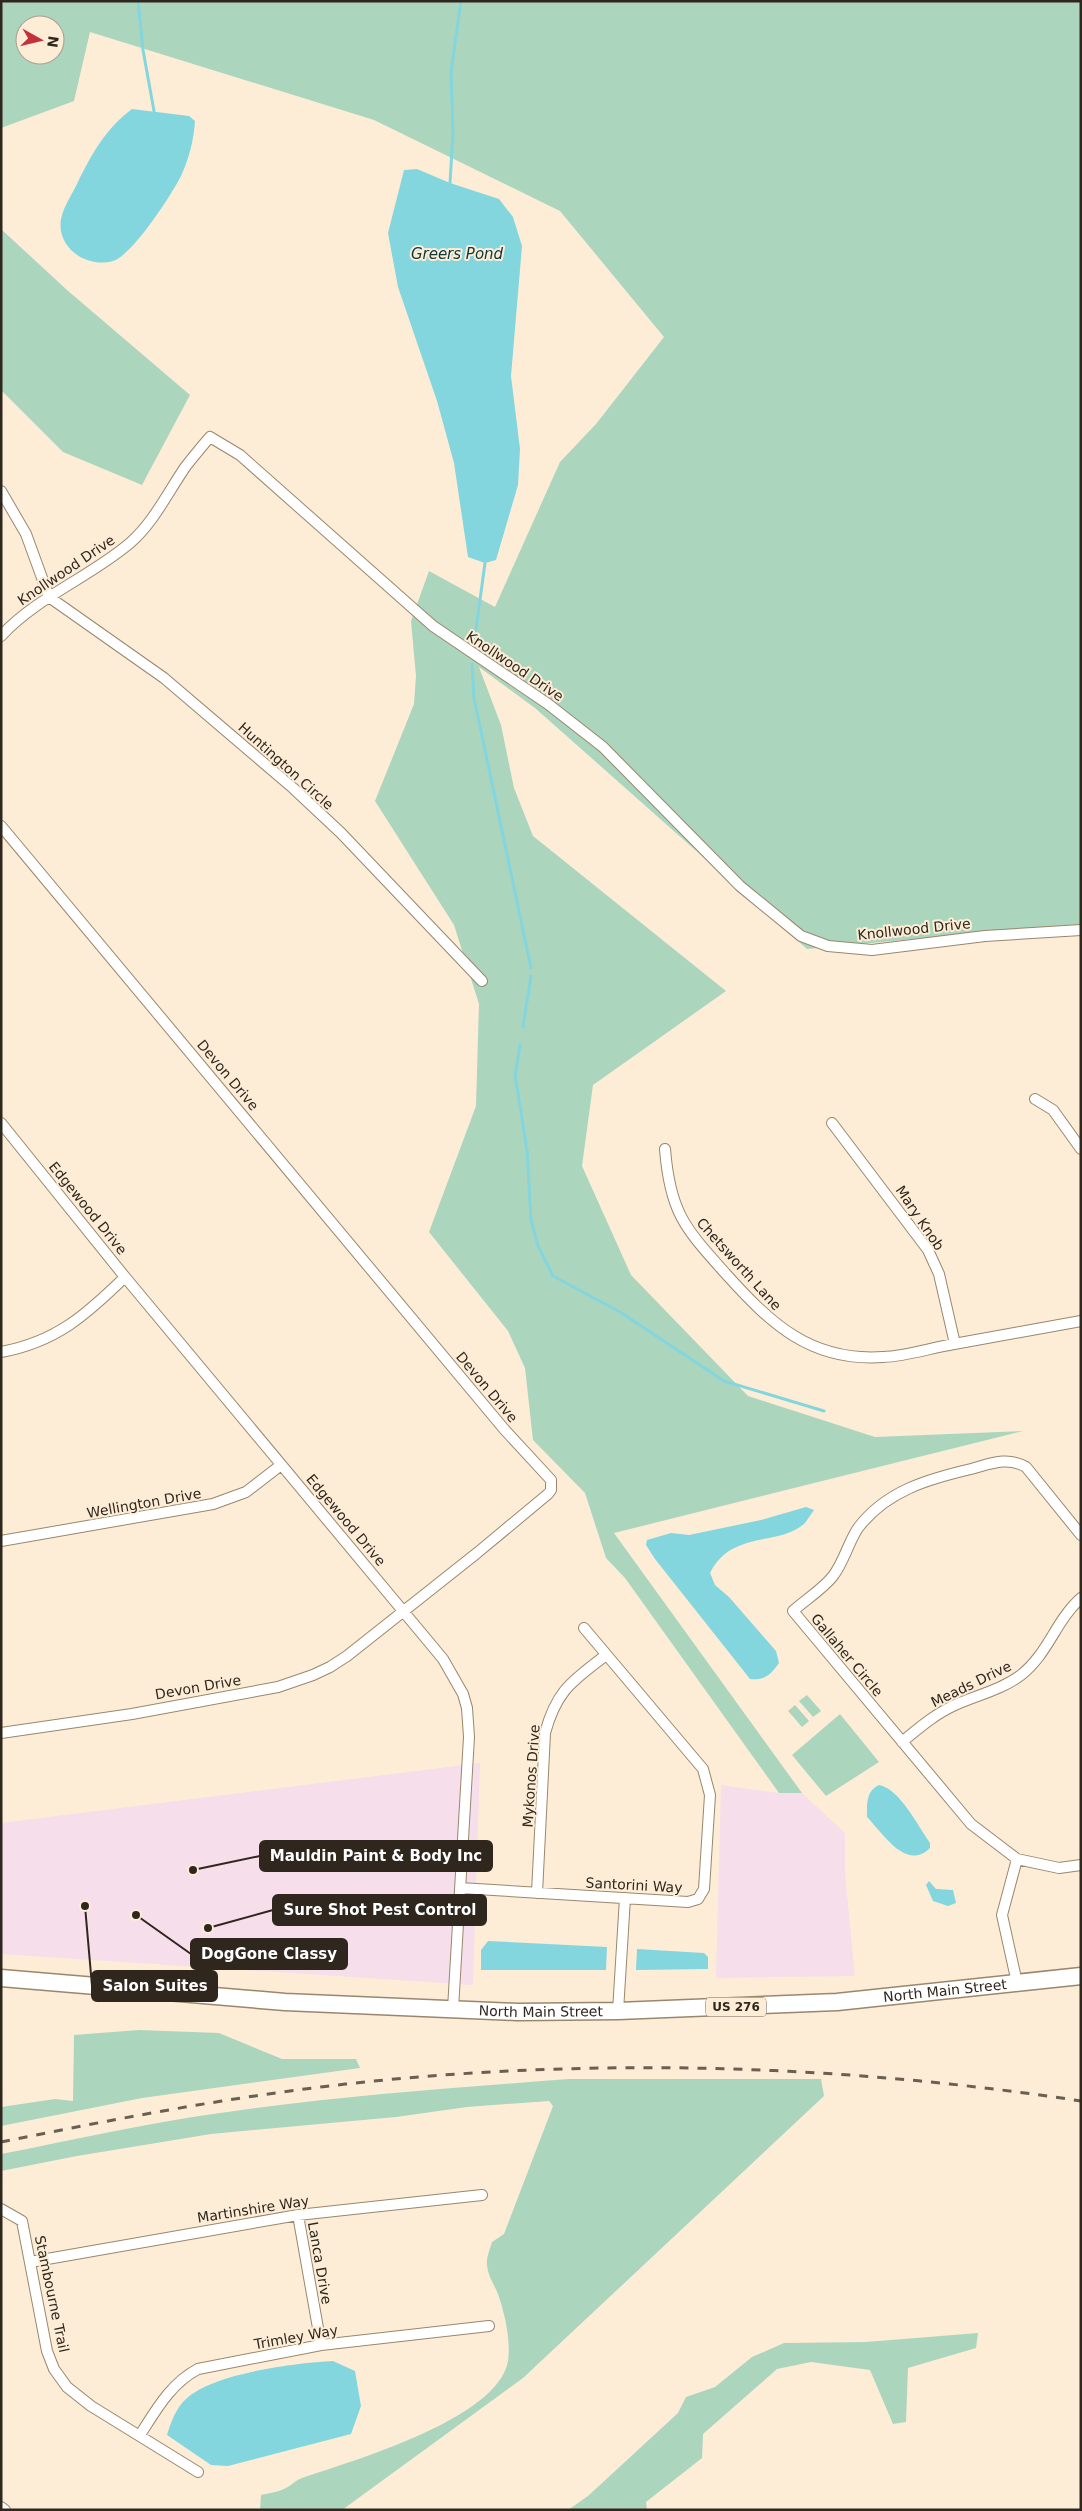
<svg xmlns="http://www.w3.org/2000/svg" width="1082" height="2511" font-family="'DejaVu Sans',sans-serif">
<style>
.commercial{fill:#f6deea}
.green{fill:#acd5be;fill-rule:evenodd}
.water{fill:#83d6de}
.lines{fill:none;stroke-linecap:round;stroke-linejoin:round}
.stream{stroke:#83d6de;stroke-width:3}
.street-casing{stroke:#99876d;stroke-width:12}
.primary-casing{stroke:#99876d;stroke-width:19}
.street{stroke:#fff;stroke-width:10}
.primary{stroke:#fff;stroke-width:16}
.rail{stroke:#6a6052;stroke-width:3;stroke-dasharray:9 9;stroke-linecap:butt}
.labels{text-anchor:middle;dominant-baseline:central;stroke-width:4;stroke-linejoin:round;paint-order:stroke}
.shield{fill:#fdedd7;stroke:#6d6255;stroke-width:1}
.shield-label{font-size:12px;font-weight:bold;fill:#2f271d}
.street-label{font-size:14px;fill:#2f271d;stroke:#fdedd7}
.water-label{font-size:15px;font-style:italic;fill:#0d373a;stroke:#fdedd7}
.leader{fill:none;stroke:#2f271d;stroke-width:2}
.callout-dot{fill:#2f271d;stroke:#fdedd7;stroke-width:2}
.callout{fill:#2f271d;stroke:#2f271d;stroke-width:2}
.callout-label{font-size:15px;text-anchor:middle;font-weight:bold;fill:#fff}
</style>
<rect width="100%" height="100%" fill="#fdedd7"/>
<path class="commercial" d="M 480,1763 L 473,1985 L 1,1954 L 1,1823 Z
M 721,1785 L 779,1793 L 802,1793 L 845,1833 L 845,1875 L 855,1976 L 716,1978 Z"/>
<path class="green" d="M 1,1 L 1081,1 L 1081,933 L 1022,929 L 807,949 L 535,708 L 479,667 L 501,725 L 514,788 L 533,836 L 726,991 L 593,1085 L 582,1166 L 631,1275 L 748,1396 L 875,1437 L 1023,1431 L 614,1533 L 802,1793 L 779,1793 L 625,1578 L 606,1558 L 585,1493 L 533,1440 L 525,1368 L 508,1331 L 429,1232 L 476,1106 L 479,1004 L 454,925 L 375,801 L 414,704 L 416,676 L 411,621 L 429,571 L 495,607 L 560,462 L 596,424 L 664,337 L 560,211 L 374,120 L 90,32 L 74,101 L 1,128 ZM 25,25 L 55,25 L 55,55 L 25,55 Z
M 1,229 L 67,290 L 190,395 L 142,485 L 63,452 L 1,390 Z
M 807,1695 L 821,1711 L 813,1717 L 799,1701 Z
M 795,1705 L 809,1721 L 802,1727 L 788,1711 Z
M 840,1714 L 879,1762 L 826,1796 L 792,1755 Z
M 139,2030 L 219,2033 L 282,2059 L 356,2059 L 360,2068 L 142,2098 L 1,2126 L 1,2107 L 55,2099 L 73,2101 L 74,2035 Z
M 569,2079 L 821,2079 L 824,2096 L 523,2378 L 342,2510 L 260,2510 L 261,2495 C 269,2493 279,2492 286,2488 C 292,2485 296,2480 302,2478 C 352,2461 498,2419 508,2361 C 511,2341 505,2315 499,2297 C 495,2285 488,2277 487,2265 C 486,2258 490,2249 492,2242 L 504,2234 L 553,2106 L 549,2101 L 467,2107 L 396,2117 L 211,2134 L 77,2156 L 1,2171 L 1,2154 C 74,2140 146,2123 220,2113 C 336,2096 453,2088 569,2079 Z
M 978,2333 L 976,2348 L 908,2368 L 906,2422 L 893,2424 L 870,2370 L 811,2362 L 777,2369 L 703,2434 L 702,2458 L 646,2502 L 647,2510 L 568,2510 L 588,2496 L 678,2413 L 686,2397 L 715,2387 L 752,2357 L 784,2343 L 866,2342 Z"/>
<path class="water" d="M 132,109 L 189,116 L 195,121 C 194,139 189,159 181,176 C 172,194 132,256 113,261 C 86,269 53,246 62,215 C 65,205 72,194 77,184 C 91,155 106,128 132,109 Z
M 417,169 L 450,183 L 499,199 L 513,217 L 522,246 L 511,376 L 520,449 L 518,485 L 496,560 L 485,563 L 468,557 L 454,463 L 437,401 L 398,287 L 388,233 L 404,170 Z
M 806,1507 L 814,1510 C 811,1514 808,1519 805,1523 C 780,1547 732,1529 710,1573 L 715,1585 L 729,1597 L 776,1651 L 779,1663 C 771,1674 765,1681 750,1679 L 655,1559 L 646,1545 L 647,1540 L 671,1533 L 689,1535 L 761,1520 Z
M 879,1785 C 899,1788 918,1826 930,1843 L 930,1848 C 906,1872 882,1832 867,1817 C 867,1804 866,1791 879,1785 Z
M 929,1881 L 936,1889 L 953,1890 L 956,1903 L 948,1906 L 933,1901 L 926,1885 Z
M 488,1941 L 607,1947 L 606,1970 L 481,1970 L 481,1950 Z
M 637,1949 L 704,1953 L 708,1957 L 708,1969 L 636,1970 Z
M 333,2361 L 355,2371 L 361,2406 L 351,2434 L 228,2466 L 211,2465 L 167,2435 C 171,2422 176,2408 186,2399 C 213,2373 296,2363 333,2361 Z"/>
<g class="lines">
<path class="stream" d="M 138,1 L 143,50 L 154,111
M 450,183 L 453,133 L 451,72 L 461,1
M 474,644 L 485,563
M 472,664 L 474,698 L 531,968
M 523,1027 L 531,976
M 520,1045 L 515,1075 L 527,1150 L 531,1220 L 538,1246 L 553,1276 L 620,1312 L 724,1381 L 824,1411"/>
<g class="street-casing">
<path id="street" d="M 1,491 L 26,534 L 49,597 L 164,678 L 293,788 L 341,833 L 482,981
M 1,636 C 37,597 90,577 130,543 C 154,522 168,492 186,466 C 194,456 202,446 210,437 L 240,455 L 433,626 L 548,704 L 603,747 L 740,886 L 801,936 L 828,946 L 872,950 L 985,936 L 1081,930
M 1,826 L 504,1429 L 551,1480 L 551,1490 L 548,1494 L 477,1553 L 347,1656 L 330,1667 L 313,1675 L 278,1687 L 132,1714 L 1,1733
M 1035,1099 L 1053,1110 L 1081,1149
M 1,1123 L 125,1277 L 443,1659 L 463,1694 L 467,1708 L 469,1737 L 453,2009
M 832,1123 L 928,1250 L 939,1274 L 955,1344
M 665,1149 C 670,1213 685,1228 726,1274 C 771,1324 811,1362 883,1357 C 907,1356 930,1348 954,1344 C 996,1336 1039,1329 1081,1321
M 1,1352 C 56,1342 86,1315 125,1277
M 1081,1535 L 1026,1467 C 1007,1456 990,1464 971,1469 C 928,1479 886,1491 858,1528 C 848,1543 844,1562 833,1576 C 823,1589 805,1600 793,1611 L 971,1824 L 1017,1859 L 1059,1868 L 1081,1865
M 1,1541 L 213,1504 L 246,1492 L 281,1465
M 902,1742 C 919,1728 935,1714 955,1705 C 977,1695 1001,1690 1021,1675 C 1048,1654 1056,1620 1081,1598
M 460,1888 L 688,1902 L 698,1899 L 704,1889 L 710,1795 L 703,1769 L 584,1628
M 537,1893 L 545,1733 C 557,1689 573,1681 606,1655
M 1017,1983 L 1002,1915 L 1017,1859
M 618,2011 L 625,1898
M 1,2209 L 22,2221 L 47,2351 L 54,2369 L 67,2387 L 91,2406 L 198,2472
M 298,2215 L 321,2345
M 30,2262 L 298,2215 L 482,2195
M 140,2435 C 156,2410 171,2383 198,2369 L 321,2345 L 489,2326
M 1,2507 L 5,2510"/>
</g>
<g class="primary-casing">
<g id="primary">
<path id="s1" d="M 1,1978 L 285,2002 L 517,2012 L 618,2011 L 837,2002 L 1081,1976"/>
</g>
</g>
<use href="#street" class="street"/>
<use href="#primary" class="primary"/>
<path class="rail" d="M 1,2142 C 115,2119 230,2097 346,2084 C 590,2057 838,2064 1081,2101"/>
</g>
<g class="labels">
<rect class="shield" x="706" y="1997.5" width="60" height="19" rx="4"/>
<g class="shield-label">
<text x="736" y="2007">US 276</text>
</g>
<g class="street-label">
<text transform="translate(66 570) rotate(-34)">Knollwood Drive</text>
<text transform="translate(515 666) rotate(34)">Knollwood Drive</text>
<text transform="translate(286 766) rotate(42)">Huntington Circle</text>
<text transform="translate(914 929) rotate(-6)">Knollwood Drive</text>
<text transform="translate(228 1075) rotate(50)">Devon Drive</text>
<text transform="translate(88 1208) rotate(51)">Edgewood Drive</text>
<text transform="translate(920 1218) rotate(56)">Mary Knob</text>
<text transform="translate(739 1264) rotate(48)">Chetsworth Lane</text>
<text transform="translate(487 1387) rotate(50)">Devon Drive</text>
<text transform="translate(144 1503) rotate(-10)">Wellington Drive</text>
<text transform="translate(346 1520) rotate(50)">Edgewood Drive</text>
<text transform="translate(847 1655) rotate(50)">Gallaher Circle</text>
<text transform="translate(971 1684) rotate(-26)">Meads Drive</text>
<text transform="translate(198 1687) rotate(-10)">Devon Drive</text>
<text transform="translate(531 1776) rotate(-86)">Mykonos Drive</text>
<text transform="translate(634 1885) rotate(3)">Santorini Way</text>
<text stroke="none"><textPath href="#s1" startOffset="946">North Main Street</textPath></text>
<text stroke="none"><textPath href="#s1" startOffset="541">North Main Street</textPath></text>
<text transform="translate(253 2209) rotate(-9)">Martinshire Way</text>
<text transform="translate(320 2263) rotate(80)">Lanca Drive</text>
<text transform="translate(52 2294) rotate(78)">Stambourne Trail</text>
<text transform="translate(296 2337) rotate(-10)">Trimley Way</text>
</g>
<g class="water-label">
<text x="457" y="254">Greers Pond</text>
</g>
</g>
<path class="leader" d="M193 1870L260 1856M208 1928L273 1910M136 1915L191 1954M85 1906L92 1986"/>
<g class="callout-dot">
<circle cx="193" cy="1870" r="5"/>
<circle cx="208" cy="1928" r="5"/>
<circle cx="136" cy="1915" r="5"/>
<circle cx="85" cy="1906" r="5"/>
</g>
<g class="callout">
<rect x="260" y="1841" width="232" height="30" rx="5"/>
<rect x="273" y="1895" width="213" height="30" rx="5"/>
<rect x="191" y="1939" width="156" height="30" rx="5"/>
<rect x="92" y="1971" width="125" height="30" rx="5"/>
</g>
<g class="callout-label">
<text x="376" y="1861">Mauldin Paint &amp; Body Inc</text>
<text x="380" y="1915">Sure Shot Pest Control</text>
<text x="269" y="1959">DogGone Classy</text>
<text x="155" y="1991">Salon Suites</text>
</g>
<rect width="1082" height="2511" fill="none" stroke="#2f271d" stroke-width="5"/>
<g transform="translate(40 40) rotate(98)"><circle r="24" fill="#fdedd7" stroke="#ab9e8d"/>
<path d="M0-4L9 19L0 12L-9 19Z" fill="#c2323b"/>
<text y="-8" font-size="14" font-weight="bold" text-anchor="middle" fill="#2f271d">N</text>
</g>
</svg>
